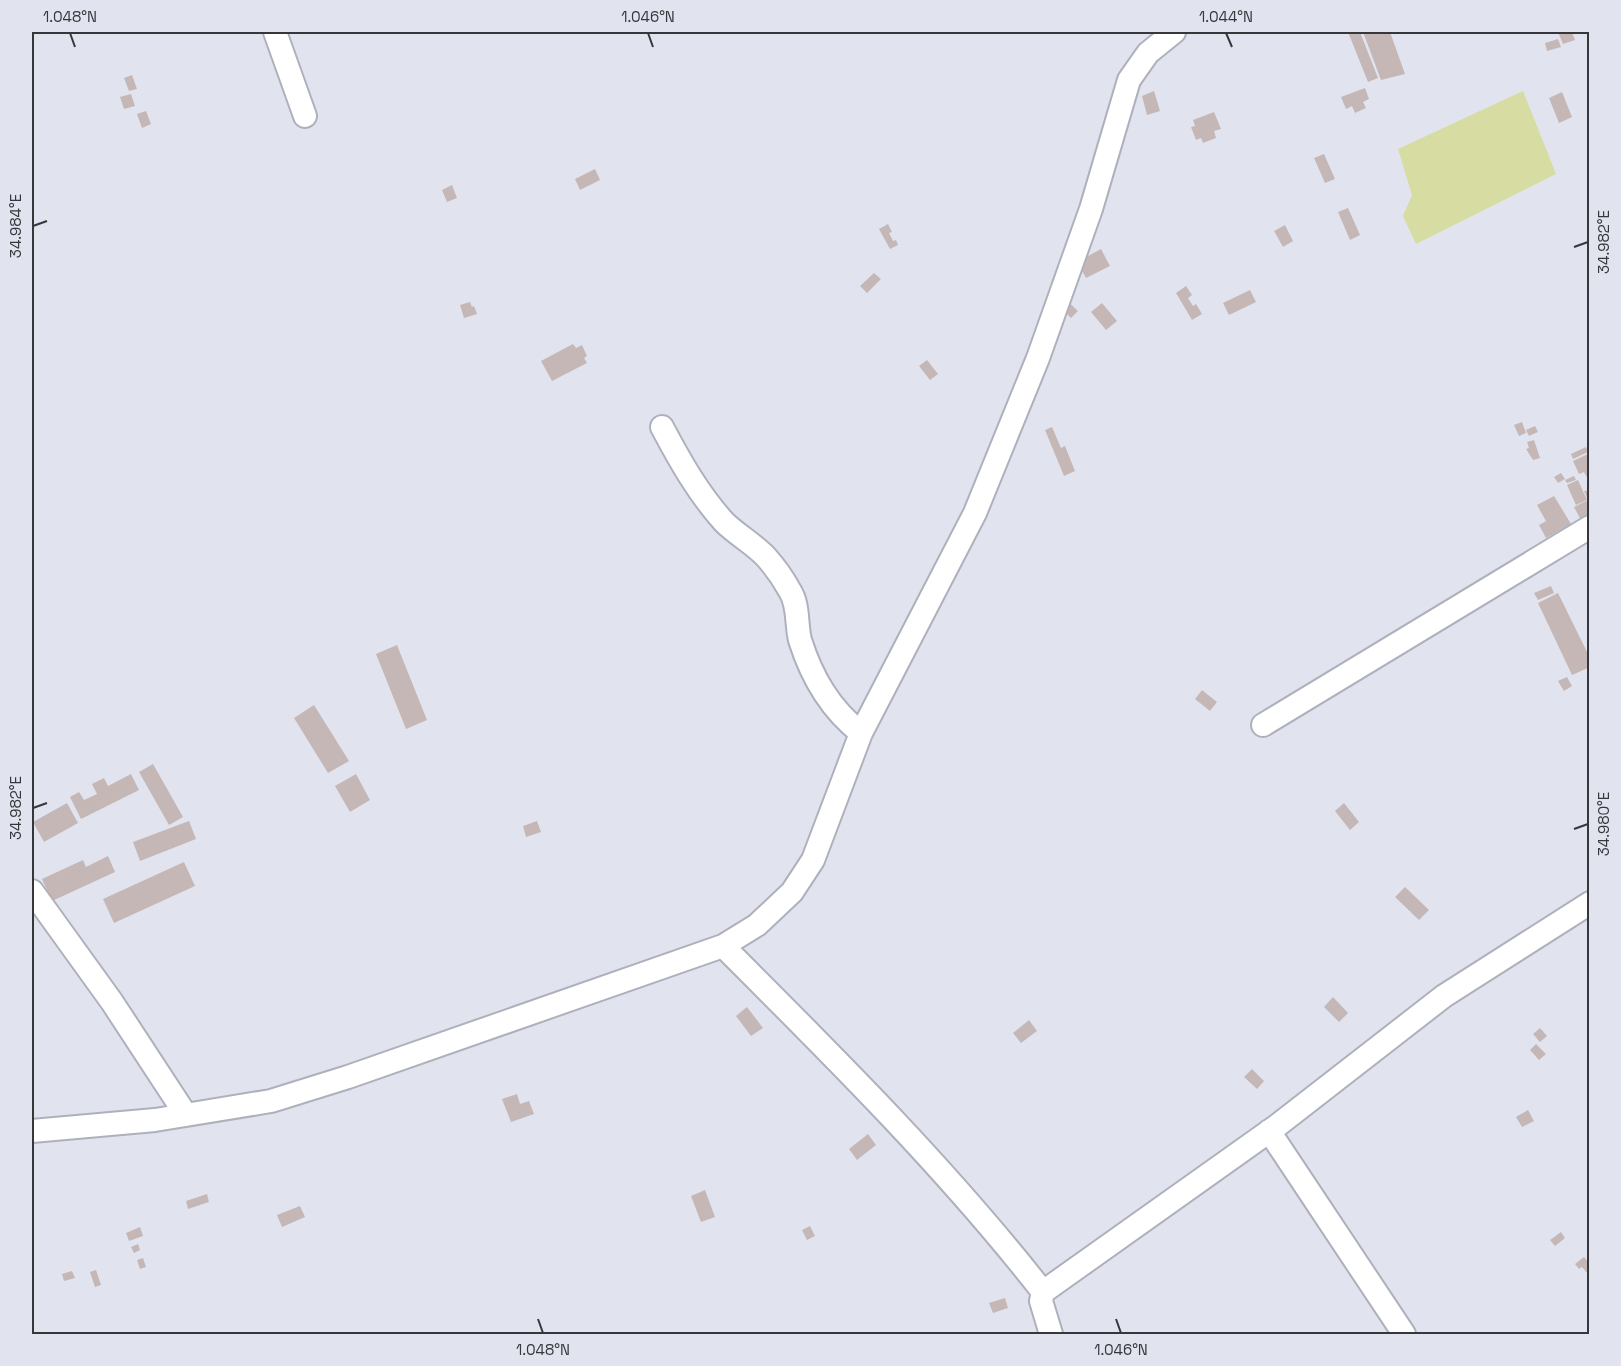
<svg xmlns="http://www.w3.org/2000/svg" width="1621" height="1366" font-family="'Space Grotesk',sans-serif">
<style>
.green{fill:#d6dca2}
.building{fill:#c4b7b6}
.lines{fill:none;stroke-linecap:round;stroke-linejoin:round}
.minor-casing{stroke:#aeb1bc;stroke-width:26}
.minor{stroke:#fff;stroke-width:22}
.ticks{fill:none;stroke:#36373b;stroke-width:2}
.neatline{fill:none;stroke:#36373b;stroke-width:2}
.ticks-label{font-size:15px;text-anchor:middle;fill:#36373b}
</style>
<rect width="100%" height="100%" fill="#e1e4ef"/>
<path class="green" d="M 1523,91 L 1556,174 L 1416,244 L 1403,216 L 1412,195 L 1398,149 Z"/>
<path class="building" d="M 1348,32 L 1360,32 L 1378,78 L 1368,82 Z
M 1363,32 L 1390,32 L 1405,74 L 1381,80 Z
M 1558,32 L 1572,32 L 1575,40 L 1563,44 Z
M 1558,39 L 1561,47 L 1547,51 L 1545,43 Z
M 132,75 L 137,89 L 129,91 L 124,78 Z
M 1365,88 L 1369,99 L 1363,102 L 1366,108 L 1355,113 L 1352,106 L 1346,109 L 1341,97 Z
M 1154,91 L 1160,111 L 1147,115 L 1142,96 Z
M 1562,92 L 1572,117 L 1559,123 L 1549,98 Z
M 131,94 L 135,106 L 124,109 L 120,97 Z
M 146,111 L 151,124 L 142,128 L 137,114 Z
M 1214,112 L 1221,129 L 1214,131 L 1216,138 L 1203,143 L 1201,138 L 1196,140 L 1191,127 L 1195,126 L 1193,120 Z
M 1324,154 L 1335,179 L 1325,183 L 1314,158 Z
M 595,169 L 600,180 L 580,190 L 575,179 Z
M 452,185 L 457,198 L 447,202 L 442,190 Z
M 1348,208 L 1360,235 L 1350,240 L 1338,212 Z
M 888,224 L 892,232 L 889,233 L 893,241 L 896,240 L 898,245 L 890,249 L 879,229 Z
M 1285,225 L 1293,241 L 1283,247 L 1274,231 Z
M 1101,249 L 1110,266 L 1086,278 L 1077,262 Z
M 874,273 L 881,279 L 867,293 L 860,286 Z
M 1186,286 L 1192,295 L 1188,298 L 1193,306 L 1196,304 L 1202,314 L 1192,320 L 1176,293 Z
M 1250,290 L 1256,302 L 1229,315 L 1223,303 Z
M 1065,299 L 1078,311 L 1071,318 L 1058,305 Z
M 470,302 L 472,307 L 474,306 L 477,314 L 464,318 L 460,305 Z
M 1102,303 L 1117,321 L 1106,330 L 1091,312 Z
M 573,344 L 576,348 L 582,345 L 587,356 L 584,358 L 587,363 L 552,381 L 541,361 Z
M 927,360 L 938,374 L 930,380 L 919,366 Z
M 1522,422 L 1526,433 L 1519,436 L 1514,425 Z
M 1535,426 L 1538,432 L 1529,436 L 1526,430 Z
M 1052,427 L 1061,448 L 1065,446 L 1075,471 L 1064,476 L 1045,430 Z
M 1534,440 L 1540,458 L 1533,460 L 1526,449 L 1529,448 L 1527,442 Z
M 1586,447 L 1588,452 L 1573,459 L 1571,454 Z
M 1590,453 L 1590,478 L 1588,479 L 1584,472 L 1579,474 L 1573,461 Z
M 1561,473 L 1565,479 L 1558,483 L 1554,477 Z
M 1574,476 L 1576,480 L 1567,483 L 1565,480 Z
M 1578,480 L 1587,500 L 1576,505 L 1567,485 Z
M 1590,490 L 1590,521 L 1583,524 L 1574,507 L 1586,501 L 1589,503 L 1584,491 Z
M 1554,496 L 1571,524 L 1546,538 L 1539,525 L 1546,521 L 1537,505 Z
M 1551,586 L 1554,593 L 1538,600 L 1534,593 Z
M 1558,593 L 1590,658 L 1590,667 L 1572,675 L 1538,603 Z
M 397,645 L 427,720 L 406,729 L 376,654 Z
M 1567,677 L 1572,686 L 1564,691 L 1558,681 Z
M 1202,690 L 1217,702 L 1210,711 L 1195,699 Z
M 314,705 L 349,761 L 328,773 L 294,718 Z
M 153,764 L 183,817 L 169,825 L 139,772 Z
M 131,774 L 139,790 L 81,819 L 70,797 L 79,792 L 84,800 L 97,794 L 92,784 L 104,778 L 108,786 Z
M 356,774 L 370,800 L 350,812 L 335,786 Z
M 67,803 L 78,823 L 44,842 L 33,822 Z
M 1344,803 L 1359,822 L 1350,830 L 1335,811 Z
M 189,821 L 196,839 L 140,861 L 133,842 Z
M 537,821 L 541,832 L 526,837 L 523,826 Z
M 108,856 L 115,872 L 52,901 L 42,879 L 83,860 L 86,867 Z
M 184,862 L 195,886 L 114,923 L 103,899 Z
M 1405,887 L 1429,910 L 1419,920 L 1395,897 Z
M 1333,997 L 1348,1013 L 1339,1022 L 1324,1007 Z
M 747,1007 L 763,1028 L 751,1036 L 736,1016 Z
M 1029,1020 L 1037,1031 L 1021,1043 L 1013,1033 Z
M 1540,1028 L 1547,1036 L 1540,1042 L 1533,1034 Z
M 1536,1044 L 1546,1054 L 1539,1060 L 1530,1050 Z
M 1252,1069 L 1264,1081 L 1257,1089 L 1244,1077 Z
M 517,1094 L 520,1104 L 529,1101 L 534,1114 L 511,1122 L 502,1099 Z
M 1528,1110 L 1534,1121 L 1522,1127 L 1516,1117 Z
M 868,1134 L 876,1145 L 857,1160 L 849,1149 Z
M 705,1190 L 715,1217 L 701,1222 L 691,1196 Z
M 207,1194 L 209,1202 L 188,1209 L 186,1201 Z
M 300,1206 L 305,1217 L 282,1227 L 277,1215 Z
M 810,1226 L 815,1236 L 807,1240 L 802,1230 Z
M 140,1227 L 143,1236 L 129,1241 L 126,1233 Z
M 1561,1232 L 1565,1238 L 1555,1246 L 1550,1240 Z
M 138,1244 L 140,1250 L 134,1253 L 131,1247 Z
M 1584,1257 L 1590,1264 L 1590,1272 L 1588,1274 L 1582,1267 L 1579,1269 L 1575,1264 Z
M 143,1258 L 146,1267 L 140,1269 L 137,1260 Z
M 96,1270 L 101,1285 L 95,1287 L 90,1272 Z
M 72,1271 L 75,1278 L 64,1281 L 62,1274 Z
M 1005,1298 L 1008,1308 L 993,1313 L 989,1303 Z"/>
<g class="lines">
<g class="minor-casing">
<path id="minor" d="M 275,32 L 305,116
M 662,427 C 680,461 698,493 724,522 C 737,535 754,544 766,557 C 775,567 784,580 790,591 C 799,605 796,624 800,640 C 812,678 830,709 861,733
M 1263,725 L 1590,527
M 32,891 L 112,1002 L 186,1115
M 723,946 C 834,1057 946,1168 1043,1292 L 1041,1301 L 1051,1334
M 32,1131 L 155,1120 L 271,1101 L 348,1077 L 723,946 L 757,925 L 792,892 L 813,860 L 861,733 L 975,513 L 1038,358 L 1091,209 L 1129,80 L 1148,53 L 1174,32
M 1269,1131 L 1404,1334
M 1043,1292 L 1278,1125 L 1444,996 L 1590,903"/>
</g>
<use href="#minor" class="minor"/>
</g>
<path class="ticks" d="M 70,33 L 75,47M 648,33 L 653,47M 1226,33 L 1232,47M 33,226 L 47,221M 1574,247 L 1588,242M 33,808 L 47,803M 1574,829 L 1588,824M 538,1319 L 543,1333M 1116,1319 L 1121,1333"/>
<rect width="1621" height="1366" fill="none" stroke="#e1e4ef" stroke-width="66"/>
<rect x="33" y="33" width="1555" height="1300" class="neatline"/>
<g class="ticks-label">
<text x="70" y="22">1.048°N</text>
<text x="648" y="22">1.046°N</text>
<text x="1226" y="22">1.044°N</text>
<text transform="translate(16 226) rotate(-90)" y="5">34.984°E</text>
<text transform="translate(1604 242) rotate(-90)" y="5">34.982°E</text>
<text transform="translate(16 808) rotate(-90)" y="5">34.982°E</text>
<text transform="translate(1604 824) rotate(-90)" y="5">34.980°E</text>
<text x="543" y="1355">1.048°N</text>
<text x="1121" y="1355">1.046°N</text>
</g>
</svg>
